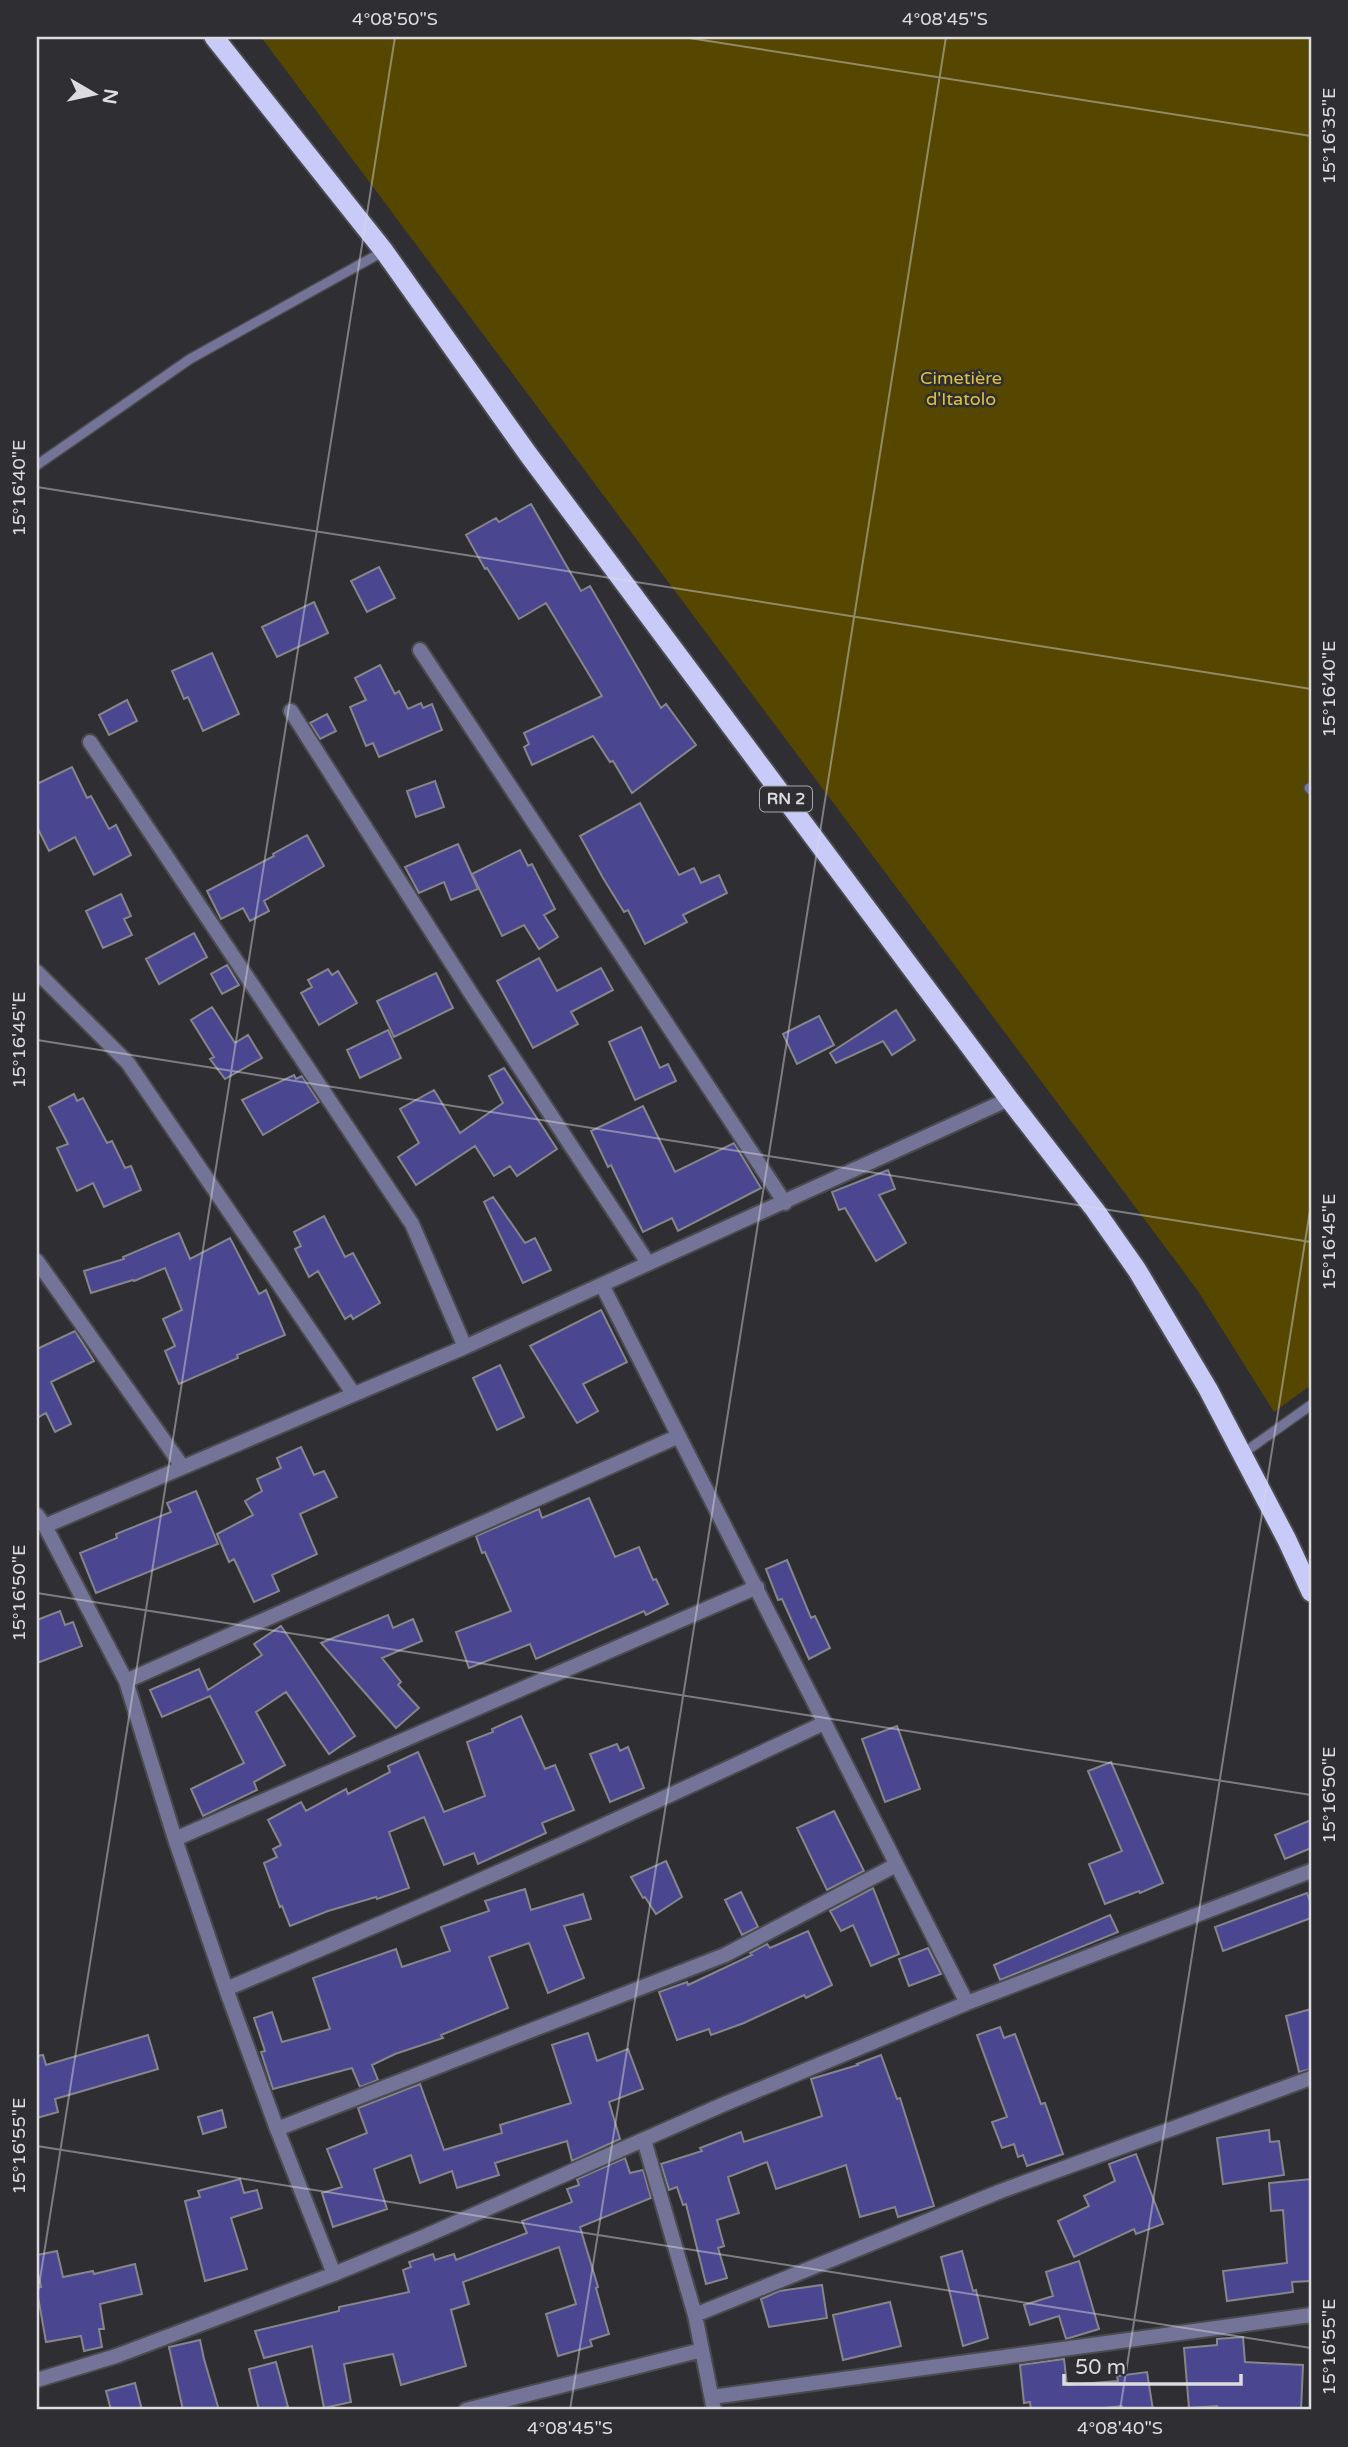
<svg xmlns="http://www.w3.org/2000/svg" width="1348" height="2447" font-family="'Varela Round',sans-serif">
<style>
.green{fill:#554700}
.building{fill:#4a4790;stroke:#85858b;stroke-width:2}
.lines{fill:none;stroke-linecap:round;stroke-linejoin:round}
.service-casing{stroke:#4a4a4f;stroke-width:12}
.minor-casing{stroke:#4a4a4f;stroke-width:18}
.trunk-casing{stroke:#4a4a4f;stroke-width:23}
.service{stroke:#737497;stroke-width:9}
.minor{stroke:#737497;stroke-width:14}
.trunk{stroke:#c8caf8;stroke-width:19}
.ticks{fill:none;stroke:#dcdcdf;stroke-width:2;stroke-opacity:0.45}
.labels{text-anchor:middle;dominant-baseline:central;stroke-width:5;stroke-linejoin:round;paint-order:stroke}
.shield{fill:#2e2e33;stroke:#a8a8ab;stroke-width:2}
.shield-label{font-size:16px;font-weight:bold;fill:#dcdcdf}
.park-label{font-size:18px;fill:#dfc240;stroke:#2e2e33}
.neatline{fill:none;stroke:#dcdcdf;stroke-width:2.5}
.ticks-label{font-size:18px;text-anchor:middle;fill:#dcdcdf}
</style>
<rect width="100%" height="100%" fill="#2e2e33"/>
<path class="green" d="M 261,37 L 1311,37 L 1311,1385 L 1274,1412 L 1198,1291 Z"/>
<path class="building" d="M 531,504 L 581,591 L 590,586 L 661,708 L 666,704 L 696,745 L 632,793 L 613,761 L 610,762 L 593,736 L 532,765 L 524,747 L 529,744 L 524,733 L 602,696 L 546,603 L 519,619 L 487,568 L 485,569 L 466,535 L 496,518 L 499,522 Z
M 379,567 L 395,598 L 367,612 L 351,581 Z
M 314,602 L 328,633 L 277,657 L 262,627 Z
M 212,653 L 239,714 L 203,731 L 188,697 L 184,699 L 172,671 Z
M 380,665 L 395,694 L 399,691 L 408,709 L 421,703 L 423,708 L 432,704 L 442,730 L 379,757 L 373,743 L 366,746 L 350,707 L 366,700 L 355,678 Z
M 127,700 L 137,721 L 109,735 L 99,715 Z
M 327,714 L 336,731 L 320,739 L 310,723 Z
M 72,767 L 87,798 L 91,796 L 109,829 L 116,825 L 131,855 L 94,875 L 75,837 L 49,851 L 37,827 L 37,784 Z
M 435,781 L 444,807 L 416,817 L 407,791 Z
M 640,803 L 679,875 L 694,868 L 701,883 L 719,875 L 727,893 L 683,915 L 687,922 L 645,944 L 628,910 L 624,912 L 603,878 L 580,836 Z
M 307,835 L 324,866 L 264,901 L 269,911 L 250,921 L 243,908 L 221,919 L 207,891 L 274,856 L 273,854 Z
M 458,844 L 478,889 L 451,900 L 444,882 L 419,893 L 405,867 Z
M 520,850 L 528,866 L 532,864 L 555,909 L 544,915 L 558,937 L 539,949 L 524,925 L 502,936 L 472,874 Z
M 121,894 L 131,916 L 124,919 L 132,935 L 103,948 L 86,911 Z
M 194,933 L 207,957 L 159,984 L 146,959 Z
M 539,958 L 557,991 L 601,968 L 613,990 L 571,1012 L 578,1024 L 533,1048 L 497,981 Z
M 227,965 L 239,985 L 222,994 L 211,974 Z
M 328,969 L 332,975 L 338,971 L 357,1003 L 319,1025 L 301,993 L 312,987 L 308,980 Z
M 436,973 L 453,1008 L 394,1037 L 377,1001 Z
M 212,1007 L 235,1043 L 248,1035 L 262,1058 L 225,1079 L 210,1059 L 214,1057 L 191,1020 Z
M 896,1010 L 915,1040 L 892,1055 L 883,1041 L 836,1063 L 830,1053 Z
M 819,1016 L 834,1045 L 797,1064 L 783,1034 Z
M 641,1027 L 660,1068 L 668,1064 L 676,1081 L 635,1100 L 609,1042 Z
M 388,1030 L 401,1058 L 360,1078 L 347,1050 Z
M 504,1068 L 557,1149 L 517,1176 L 510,1166 L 494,1176 L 475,1146 L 416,1185 L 398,1157 L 419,1143 L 400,1109 L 434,1090 L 460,1133 L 503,1103 L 489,1076 Z
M 294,1075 L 296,1079 L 302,1076 L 319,1102 L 263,1135 L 242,1100 Z
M 74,1094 L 77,1101 L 83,1098 L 107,1143 L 112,1141 L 125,1168 L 131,1166 L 141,1190 L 104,1207 L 93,1183 L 77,1191 L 57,1148 L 68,1144 L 49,1107 Z
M 643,1106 L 675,1172 L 734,1143 L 761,1188 L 678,1231 L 672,1218 L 643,1232 L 611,1165 L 608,1167 L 591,1131 Z
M 888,1170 L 895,1189 L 879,1195 L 906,1243 L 876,1261 L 845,1208 L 839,1210 L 832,1192 Z
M 493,1197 L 525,1243 L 535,1238 L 551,1270 L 523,1283 L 484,1202 Z
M 324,1216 L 345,1257 L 353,1253 L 380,1303 L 353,1319 L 351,1315 L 345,1319 L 318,1271 L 309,1277 L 295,1249 L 301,1246 L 294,1232 Z
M 179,1233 L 190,1259 L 230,1238 L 259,1294 L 266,1290 L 285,1335 L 237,1355 L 238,1358 L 179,1384 L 165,1351 L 175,1346 L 163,1319 L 182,1310 L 165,1268 L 134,1281 L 133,1280 L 91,1293 L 84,1271 L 124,1259 L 123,1257 Z
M 601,1310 L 627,1362 L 583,1384 L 598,1411 L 577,1423 L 530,1346 Z
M 75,1331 L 94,1361 L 51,1382 L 71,1424 L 55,1432 L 46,1413 L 37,1418 L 37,1349 Z
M 500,1365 L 524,1417 L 497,1430 L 473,1378 Z
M 301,1447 L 314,1475 L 324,1471 L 337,1497 L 300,1514 L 317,1554 L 272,1575 L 279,1591 L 254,1602 L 234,1559 L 229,1562 L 217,1534 L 253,1515 L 245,1501 L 262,1491 L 257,1479 L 281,1468 L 277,1458 Z
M 196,1491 L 218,1544 L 96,1593 L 80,1553 L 117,1538 L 116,1534 L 171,1512 L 167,1503 Z
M 589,1498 L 615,1557 L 639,1547 L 653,1580 L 656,1579 L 668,1604 L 646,1615 L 644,1611 L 536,1659 L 530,1644 L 469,1668 L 456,1632 L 511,1611 L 485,1552 L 482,1553 L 476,1536 L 539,1509 L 542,1518 Z
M 787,1560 L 811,1618 L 815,1616 L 830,1648 L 809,1659 L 782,1599 L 778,1600 L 766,1569 Z
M 60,1611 L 65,1625 L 73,1622 L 82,1646 L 37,1663 L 37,1620 Z
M 388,1615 L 393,1628 L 413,1619 L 422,1641 L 382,1658 L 401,1682 L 398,1685 L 419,1708 L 396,1728 L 321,1643 Z
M 281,1626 L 355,1736 L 329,1754 L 286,1692 L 256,1712 L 285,1765 L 254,1782 L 257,1790 L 203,1816 L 191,1789 L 244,1763 L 210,1696 L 162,1717 L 150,1690 L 199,1669 L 208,1690 L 262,1655 L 254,1644 Z
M 521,1716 L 545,1769 L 555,1765 L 574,1810 L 542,1823 L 546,1833 L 478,1864 L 474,1853 L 444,1865 L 424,1817 L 389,1832 L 409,1888 L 377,1899 L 376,1897 L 328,1911 L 290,1926 L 282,1906 L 280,1907 L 264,1863 L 277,1857 L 273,1849 L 281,1845 L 268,1820 L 301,1802 L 306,1811 L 346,1789 L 348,1794 L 390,1772 L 388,1766 L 418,1752 L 444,1812 L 485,1796 L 467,1742 L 493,1732 L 492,1729 Z
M 897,1726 L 920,1789 L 885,1802 L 862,1739 Z
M 617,1744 L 620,1751 L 628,1747 L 644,1788 L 610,1802 L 590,1754 Z
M 1111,1762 L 1163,1883 L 1140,1893 L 1139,1891 L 1105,1904 L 1089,1864 L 1122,1851 L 1088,1771 Z
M 834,1811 L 864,1871 L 827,1890 L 797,1828 Z
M 1311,1820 L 1311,1848 L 1285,1859 L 1275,1835 Z
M 666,1861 L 682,1897 L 656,1914 L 645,1897 L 643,1898 L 631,1877 Z
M 873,1888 L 899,1954 L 871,1966 L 853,1925 L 841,1931 L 830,1911 Z
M 525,1889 L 531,1910 L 583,1894 L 591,1919 L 564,1926 L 584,1978 L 548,1993 L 529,1943 L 489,1957 L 508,2008 L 441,2035 L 443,2038 L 395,2054 L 372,2065 L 378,2080 L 360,2087 L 352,2068 L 273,2089 L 261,2052 L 265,2051 L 254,2018 L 272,2012 L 282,2042 L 330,2029 L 313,1978 L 396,1949 L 402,1967 L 450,1951 L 441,1927 L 489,1911 L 485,1901 Z
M 741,1892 L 758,1927 L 742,1935 L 725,1900 Z
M 1307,1893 L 1311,1904 L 1311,1918 L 1223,1951 L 1215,1927 Z
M 1110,1915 L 1118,1932 L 1000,1980 L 994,1965 Z
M 808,1931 L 832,1985 L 806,1998 L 804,1995 L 744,2023 L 711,2035 L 709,2029 L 677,2040 L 659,1992 L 687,1982 L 688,1985 L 752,1955 L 750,1953 L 767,1944 L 770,1948 Z
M 928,1948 L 941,1974 L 909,1986 L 899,1959 Z
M 1311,2009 L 1311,2069 L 1299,2072 L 1286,2016 Z
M 1000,2027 L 1004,2038 L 1015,2034 L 1041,2104 L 1045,2103 L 1063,2154 L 1027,2166 L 1023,2155 L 1018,2157 L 1014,2144 L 1002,2148 L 992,2122 L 1007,2117 L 977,2035 Z
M 588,2033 L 597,2061 L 628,2049 L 643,2089 L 609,2102 L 620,2139 L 572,2161 L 567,2141 L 495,2163 L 499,2175 L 457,2188 L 452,2171 L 420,2183 L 411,2155 L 374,2169 L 387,2209 L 333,2227 L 322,2193 L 342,2187 L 327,2149 L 367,2133 L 358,2108 L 420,2084 L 444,2150 L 502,2133 L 500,2125 L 571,2103 L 552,2045 Z
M 148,2035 L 158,2069 L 55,2099 L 58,2112 L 37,2118 L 37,2056 L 43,2055 L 46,2065 Z
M 881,2055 L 897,2099 L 900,2098 L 934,2206 L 898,2217 L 895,2207 L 860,2217 L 846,2165 L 776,2189 L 767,2162 L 728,2177 L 739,2213 L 717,2220 L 724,2246 L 718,2248 L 727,2278 L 706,2284 L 686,2204 L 683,2205 L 677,2187 L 669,2190 L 661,2164 L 702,2151 L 700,2148 L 741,2132 L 744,2142 L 822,2116 L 811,2079 L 858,2065 L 857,2064 Z
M 222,2110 L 226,2127 L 203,2134 L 198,2117 Z
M 1269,2130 L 1270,2142 L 1279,2141 L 1284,2175 L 1223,2184 L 1217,2138 Z
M 1136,2154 L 1163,2224 L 1136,2234 L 1134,2229 L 1074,2257 L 1058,2221 L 1089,2206 L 1084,2196 L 1115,2181 L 1109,2164 Z
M 625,2158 L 630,2173 L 643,2170 L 651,2198 L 580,2227 L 598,2287 L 596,2288 L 609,2334 L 590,2340 L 592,2346 L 558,2356 L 546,2314 L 576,2304 L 559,2247 L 463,2282 L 469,2304 L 451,2310 L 466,2366 L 401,2385 L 393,2354 L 344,2364 L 351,2402 L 324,2408 L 312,2346 L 264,2358 L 255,2331 L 339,2311 L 339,2307 L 409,2292 L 403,2270 L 411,2267 L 409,2262 L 433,2254 L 435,2260 L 454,2254 L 456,2260 L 527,2233 L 522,2221 L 572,2202 L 567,2189 L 579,2185 L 577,2179 Z
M 240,2179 L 244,2193 L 257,2190 L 262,2208 L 231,2218 L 247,2269 L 205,2281 L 185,2201 L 200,2197 L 198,2191 Z
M 1311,2179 L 1311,2281 L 1292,2282 L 1293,2292 L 1227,2301 L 1223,2271 L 1287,2263 L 1283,2210 L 1271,2211 L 1269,2183 Z
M 57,2251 L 63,2277 L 93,2271 L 94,2274 L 135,2264 L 142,2294 L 100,2304 L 104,2329 L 99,2329 L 102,2347 L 84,2351 L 81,2336 L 46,2342 L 37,2291 L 37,2288 L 41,2287 L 37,2269 L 37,2255 Z
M 962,2251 L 973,2291 L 976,2290 L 988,2338 L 963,2346 L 941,2257 Z
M 1079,2261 L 1099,2329 L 1066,2339 L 1059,2316 L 1030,2325 L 1024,2305 L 1053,2296 L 1046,2272 Z
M 822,2285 L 827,2318 L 769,2327 L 761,2299 L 779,2291 Z
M 890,2302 L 901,2346 L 843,2360 L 833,2315 Z
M 1243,2337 L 1245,2362 L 1303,2365 L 1301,2410 L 1217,2410 L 1217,2406 L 1189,2408 L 1184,2348 L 1217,2345 L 1217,2339 Z
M 200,2340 L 204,2359 L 219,2410 L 183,2410 L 169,2347 Z
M 1064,2359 L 1067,2385 L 1118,2381 L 1117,2376 L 1147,2372 L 1153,2410 L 1123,2410 L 1122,2406 L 1085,2410 L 1031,2410 L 1030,2402 L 1024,2403 L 1020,2365 Z
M 276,2362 L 288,2407 L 275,2410 L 259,2410 L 249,2369 Z
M 135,2383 L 142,2410 L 111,2410 L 106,2391 Z"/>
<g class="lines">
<g class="service-casing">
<path id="service" d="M 37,465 L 190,359 L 384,251
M 1309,788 L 1311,790
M 1242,1454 L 1311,1405"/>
</g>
<g class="minor-casing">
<path id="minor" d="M 420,650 L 785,1203
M 291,711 L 472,995 L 648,1263
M 90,742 L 412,1224 L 465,1347
M 37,972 L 128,1063 L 353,1393
M 37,1261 L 182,1466
M 602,1285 L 967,2003
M 37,1515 L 45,1526 L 126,1681 L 175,1839 L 226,1989 L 277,2129 L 334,2274
M 45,1526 L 465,1347 L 1009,1099
M 126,1681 L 679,1436
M 175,1839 L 757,1587
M 226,1989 C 427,1905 627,1817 824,1723
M 277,2129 L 725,1955 L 896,1865
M 644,2140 L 695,2315 L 714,2410
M 695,2315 L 1001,2191 L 1311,2078
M 37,2380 L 116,2356 L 334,2274 L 423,2237 L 722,2105 L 967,2003 L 1311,1871
M 712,2397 L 1311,2315
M 466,2410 L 702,2350"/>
</g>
<g class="trunk-casing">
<path id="trunk" d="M 214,37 L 384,251 L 528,454 L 1009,1099 L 1095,1210 L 1137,1270 L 1208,1389 L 1287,1540 L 1311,1592"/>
</g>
<use href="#service" class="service"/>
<use href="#minor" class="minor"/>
<use href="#trunk" class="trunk"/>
</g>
<path class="ticks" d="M 683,37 L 1311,136M 37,487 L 1311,689M 37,1040 L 1311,1242M 37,1593 L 1311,1795M 37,2146 L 1311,2348M 37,2298 L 395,37M 570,2410 L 946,37M 1120,2410 L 1311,1204"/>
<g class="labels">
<rect class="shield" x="760" y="786.5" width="52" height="25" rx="5"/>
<g class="shield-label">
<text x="786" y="799">RN 2</text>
</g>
<g class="park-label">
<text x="961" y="378">Cimetière<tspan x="961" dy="21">d'Itatolo</tspan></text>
</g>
</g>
<rect width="1348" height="2447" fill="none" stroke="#2e2e33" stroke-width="77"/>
<g transform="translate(94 94) rotate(99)" stroke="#2e2e33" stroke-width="5" paint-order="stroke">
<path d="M0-5L12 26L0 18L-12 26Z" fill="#dcdcdf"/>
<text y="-10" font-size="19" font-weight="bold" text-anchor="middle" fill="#dcdcdf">N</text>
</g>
<path d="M1064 2374v10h177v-10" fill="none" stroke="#dcdcdf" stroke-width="3.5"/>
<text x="1075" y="2374" font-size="21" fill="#dcdcdf" stroke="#2e2e33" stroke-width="5" paint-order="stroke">50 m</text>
<rect x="38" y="38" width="1272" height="2370" class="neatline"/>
<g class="ticks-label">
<text x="395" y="25">4°08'50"S</text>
<text x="945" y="25">4°08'45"S</text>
<text transform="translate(1329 136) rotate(-90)" y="6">15°16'35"E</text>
<text transform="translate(19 488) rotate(-90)" y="6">15°16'40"E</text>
<text transform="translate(1329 689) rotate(-90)" y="6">15°16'40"E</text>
<text transform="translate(19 1040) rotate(-90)" y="6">15°16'45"E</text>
<text transform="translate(1329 1242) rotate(-90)" y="6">15°16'45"E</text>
<text transform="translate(19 1593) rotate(-90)" y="6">15°16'50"E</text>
<text transform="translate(1329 1795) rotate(-90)" y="6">15°16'50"E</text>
<text transform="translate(19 2146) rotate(-90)" y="6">15°16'55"E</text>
<text transform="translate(1329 2347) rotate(-90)" y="6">15°16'55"E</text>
<text x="570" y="2434">4°08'45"S</text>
<text x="1120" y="2434">4°08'40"S</text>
</g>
</svg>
